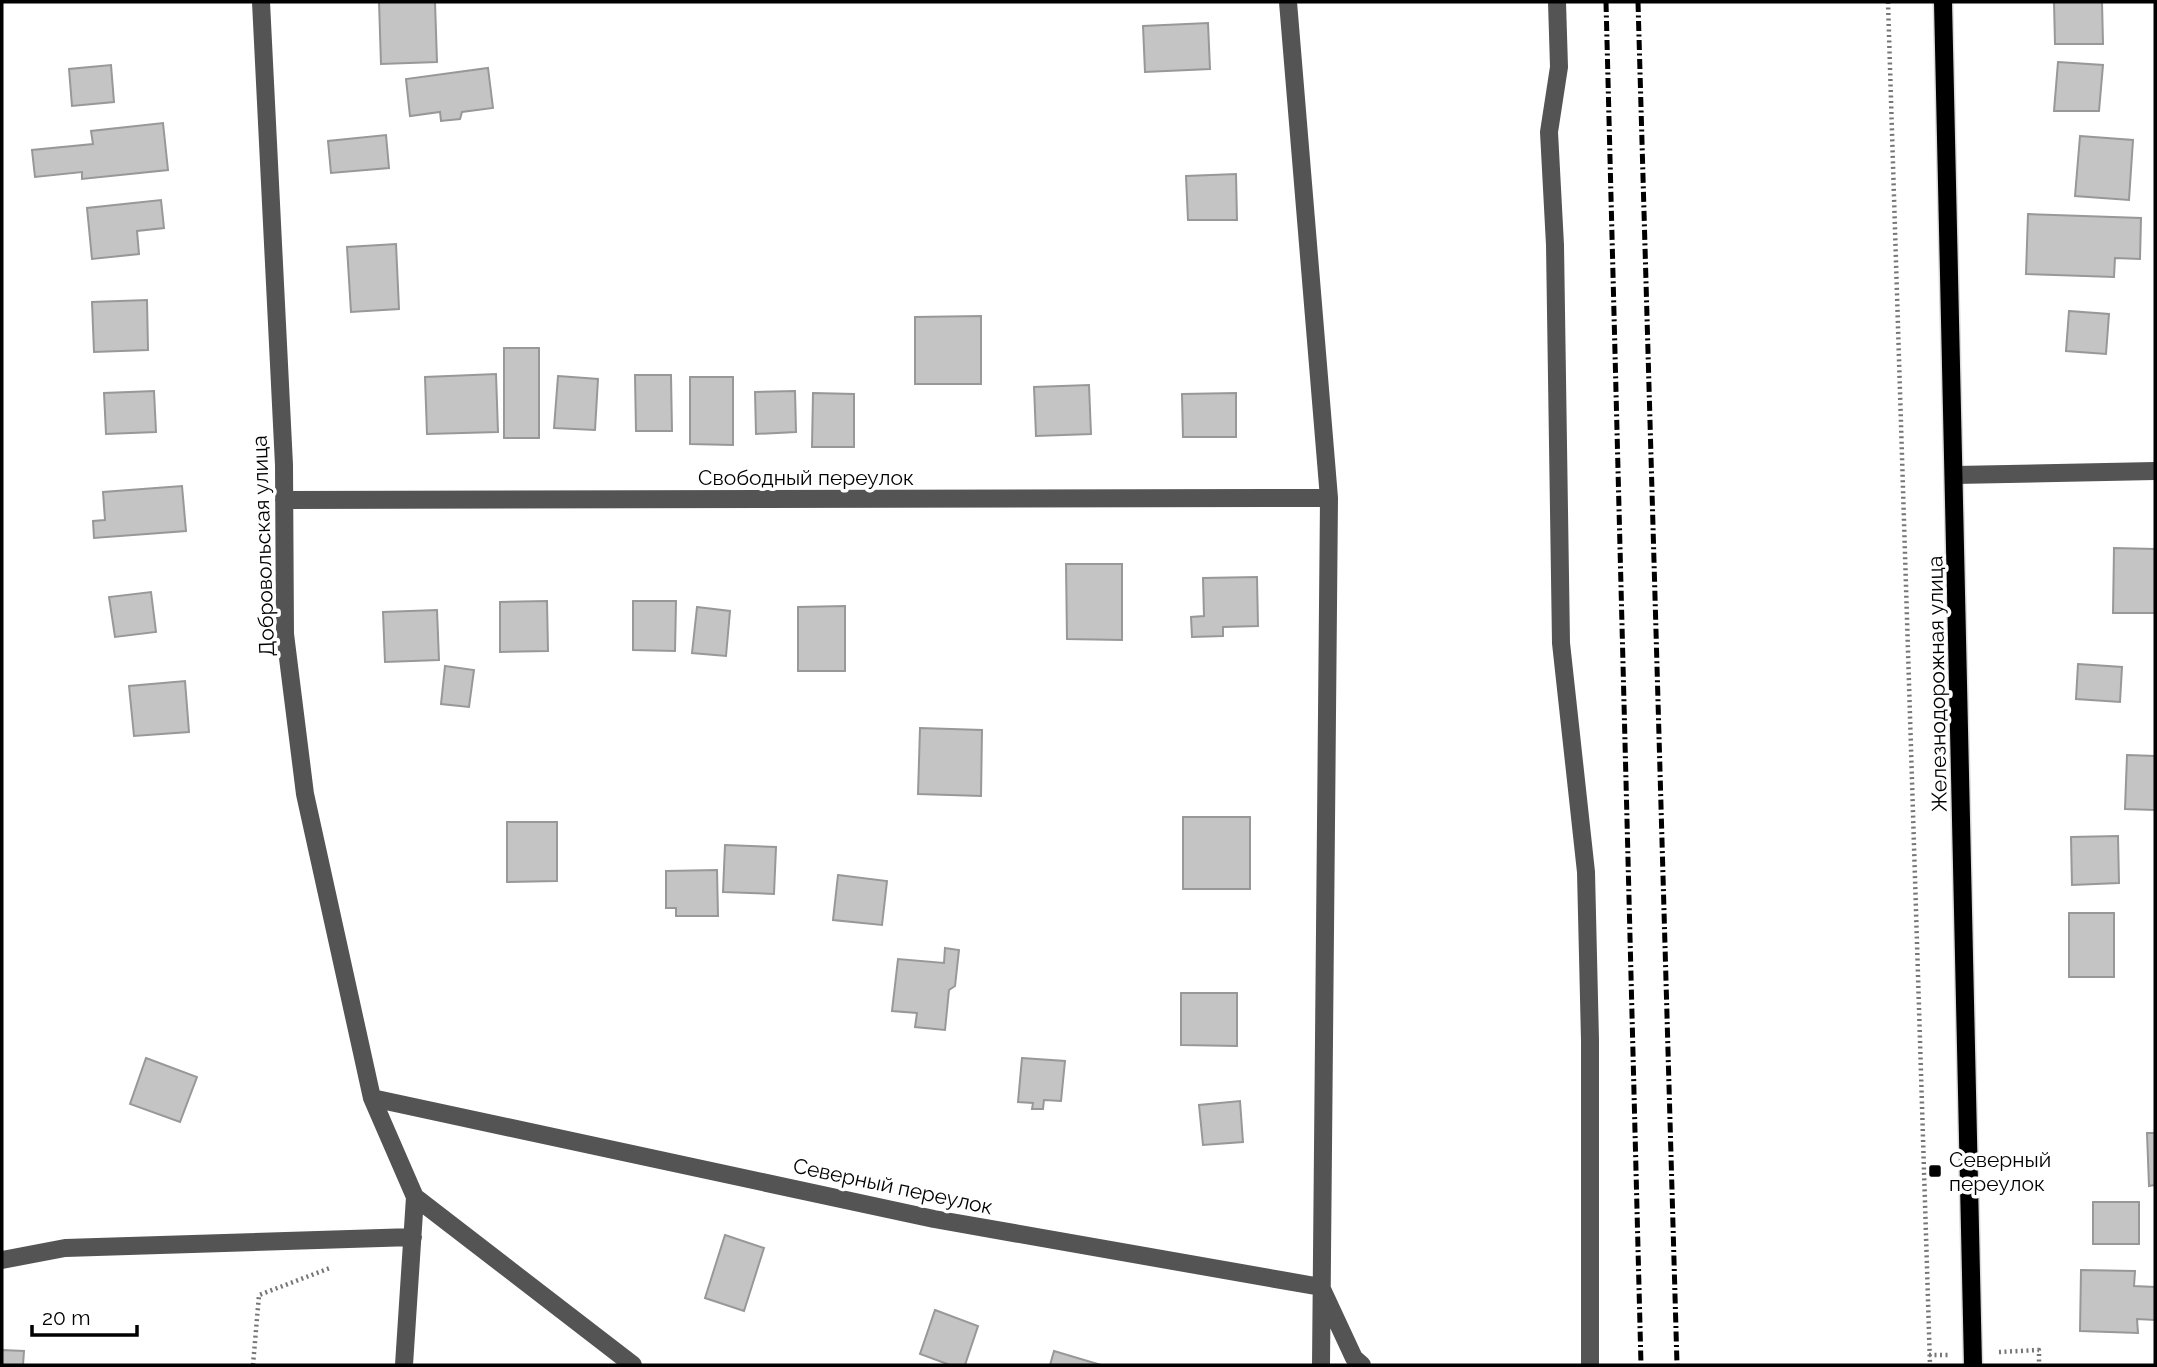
<svg xmlns="http://www.w3.org/2000/svg" width="2157" height="1367" font-family="Raleway,sans-serif">
<style>
.building{fill:#c4c4c4;stroke:#989898;stroke-width:2}
.lines{fill:none;stroke-linecap:round;stroke-linejoin:round}
.major-casing{stroke:#dbdbdb;stroke-width:21}
.path{stroke:#767676;stroke-width:4.5;stroke-dasharray:2 3.5;stroke-linecap:butt}
.minor{stroke:#545454;stroke-width:18}
.major{stroke:#000;stroke-width:18}
.rail{stroke:#000;stroke-width:5;stroke-dasharray:10 3.5 2 3.5;stroke-linecap:butt}
.poi-dot{fill:#000;stroke:#fff;stroke-width:2.5}
.labels{text-anchor:middle;dominant-baseline:central;stroke-width:7;stroke-linejoin:round;paint-order:stroke}
.street-label{font-size:21px;fill:#000;stroke:#fff}
.poi-label{font-size:21px;fill:#000;stroke:#fff;text-anchor:start}
</style>
<rect width="100%" height="100%" fill="#fff"/>
<path class="building" d="M 379,2 L 435,2 L 437,62 L 381,64 Z
M 2054,2 L 2102,2 L 2103,44 L 2055,44 Z
M 1208,23 L 1210,69 L 1145,72 L 1143,26 Z
M 2058,62 L 2103,65 L 2099,111 L 2054,111 Z
M 111,65 L 114,102 L 72,106 L 69,69 Z
M 488,68 L 493,108 L 462,112 L 460,119 L 441,121 L 440,112 L 410,116 L 406,79 Z
M 163,123 L 168,170 L 82,179 L 82,172 L 35,177 L 32,150 L 93,144 L 91,131 Z
M 386,135 L 389,168 L 331,173 L 328,141 Z
M 2080,136 L 2133,140 L 2129,200 L 2075,196 Z
M 1236,174 L 1237,220 L 1188,220 L 1186,176 Z
M 161,200 L 164,228 L 137,231 L 139,254 L 92,259 L 87,208 Z
M 2028,214 L 2141,218 L 2140,259 L 2115,258 L 2114,277 L 2026,274 Z
M 396,244 L 399,309 L 351,312 L 347,247 Z
M 147,300 L 148,350 L 94,352 L 92,302 Z
M 2069,311 L 2109,314 L 2106,354 L 2066,351 Z
M 981,316 L 981,384 L 915,384 L 915,317 Z
M 504,348 L 539,348 L 539,438 L 504,438 Z
M 496,374 L 498,432 L 427,434 L 425,377 Z
M 635,375 L 671,375 L 672,431 L 636,431 Z
M 558,376 L 598,379 L 595,430 L 554,428 Z
M 690,377 L 733,377 L 733,445 L 690,444 Z
M 1089,385 L 1091,434 L 1036,436 L 1034,387 Z
M 154,391 L 156,432 L 106,434 L 104,393 Z
M 795,391 L 796,432 L 756,434 L 755,392 Z
M 813,393 L 854,394 L 854,447 L 812,447 Z
M 1236,393 L 1236,437 L 1183,437 L 1182,394 Z
M 182,486 L 186,531 L 94,538 L 93,521 L 105,520 L 103,492 Z
M 2114,548 L 2155,549 L 2155,613 L 2113,613 Z
M 1066,564 L 1122,564 L 1122,640 L 1067,639 Z
M 1257,577 L 1258,626 L 1223,627 L 1223,636 L 1192,637 L 1191,617 L 1204,616 L 1203,578 Z
M 151,592 L 156,632 L 115,637 L 109,597 Z
M 547,601 L 548,651 L 500,652 L 500,602 Z
M 633,601 L 676,601 L 675,651 L 633,650 Z
M 845,606 L 845,671 L 798,671 L 798,607 Z
M 697,607 L 730,611 L 726,656 L 692,653 Z
M 437,610 L 439,660 L 385,662 L 383,612 Z
M 2078,664 L 2122,667 L 2120,702 L 2076,699 Z
M 445,666 L 474,670 L 469,707 L 441,704 Z
M 185,681 L 189,732 L 134,736 L 129,686 Z
M 920,728 L 982,730 L 981,796 L 918,794 Z
M 2127,755 L 2155,756 L 2155,810 L 2125,809 Z
M 1183,817 L 1250,817 L 1250,889 L 1183,889 Z
M 507,822 L 557,822 L 557,881 L 507,882 Z
M 2118,836 L 2119,883 L 2072,885 L 2071,837 Z
M 725,845 L 776,847 L 774,894 L 723,892 Z
M 717,870 L 718,916 L 676,916 L 676,908 L 666,908 L 666,871 Z
M 838,875 L 887,881 L 882,925 L 833,920 Z
M 2069,913 L 2114,913 L 2114,977 L 2069,977 Z
M 945,948 L 959,950 L 955,986 L 949,990 L 945,1030 L 915,1027 L 917,1013 L 892,1011 L 898,959 L 944,963 Z
M 1181,993 L 1237,993 L 1237,1046 L 1181,1045 Z
M 146,1058 L 197,1077 L 180,1122 L 130,1104 Z
M 1022,1058 L 1065,1061 L 1061,1101 L 1044,1100 L 1043,1109 L 1032,1109 L 1033,1103 L 1018,1102 Z
M 1240,1101 L 1243,1142 L 1203,1145 L 1199,1105 Z
M 2147,1133 L 2155,1133 L 2155,1185 L 2149,1186 Z
M 2093,1202 L 2139,1202 L 2139,1244 L 2093,1244 Z
M 725,1235 L 764,1248 L 744,1311 L 705,1298 Z
M 2081,1270 L 2135,1271 L 2134,1286 L 2155,1287 L 2155,1320 L 2137,1319 L 2138,1333 L 2080,1331 Z
M 935,1310 L 978,1326 L 965,1365 L 950,1365 L 920,1354 Z
M 2,1350 L 24,1351 L 23,1365 L 2,1365 Z
M 1054,1351 L 1101,1365 L 1050,1365 Z"/>
<g class="lines">
<g class="major-casing">
<path id="major" d="M 1943,2 L 1973,1365"/>
</g>
<path class="path" d="M 1888,2 L 1930,1365
M 1999,1352 L 2039,1350 L 2039,1365
M 1929,1355 L 1948,1355
M 253,1365 L 259,1295 L 330,1268"/>
<path class="minor" d="M 261,2 L 284,465 L 285,634 L 305,794 L 372,1098 L 415,1197 L 404,1365
M 1288,2 L 1329,498 L 1321,1365
M 1557,2 L 1559,67 L 1549,132 L 1555,245 L 1561,643 L 1586,872 L 1590,1040 L 1590,1365
M 1955,475 L 2155,471
M 284,500 L 1329,498
M 372,1098 L 934,1219 L 1321,1287 L 1354,1358 L 1362,1365
M 415,1197 L 633,1365
M 2,1260 L 65,1248 L 413,1237"/>
<use href="#major" class="major"/>
<path class="rail" d="M 1606,2 L 1641,1365
M 1638,2 L 1677,1365"/>
</g>
<rect class="poi-dot" x="1928" y="1164" width="14" height="14" rx="3.5"/>
<g class="labels">
<g class="street-label">
<text x="806" y="477">Свободный переулок</text>
<text transform="translate(263 546) rotate(-92)">Добровольская улица</text>
<text transform="translate(1937 684) rotate(-91)">Железнодорожная улица</text>
<text transform="translate(893 1186) rotate(12)">Северный переулок</text>
</g>
<g class="poi-label">
<text x="1949" y="1159">Северный<tspan x="1949" dy="24">переулок</tspan></text>
</g>
</g>
<rect width="2157" height="1367" fill="none" stroke="#000000" stroke-width="7"/>
<path d="M32 1325v10h105v-10" fill="none" stroke="#000000" stroke-width="3.5"/>
<text x="42" y="1325" font-size="21" fill="#000000" stroke="#ffffff" stroke-width="5" paint-order="stroke">20 m</text>
</svg>
